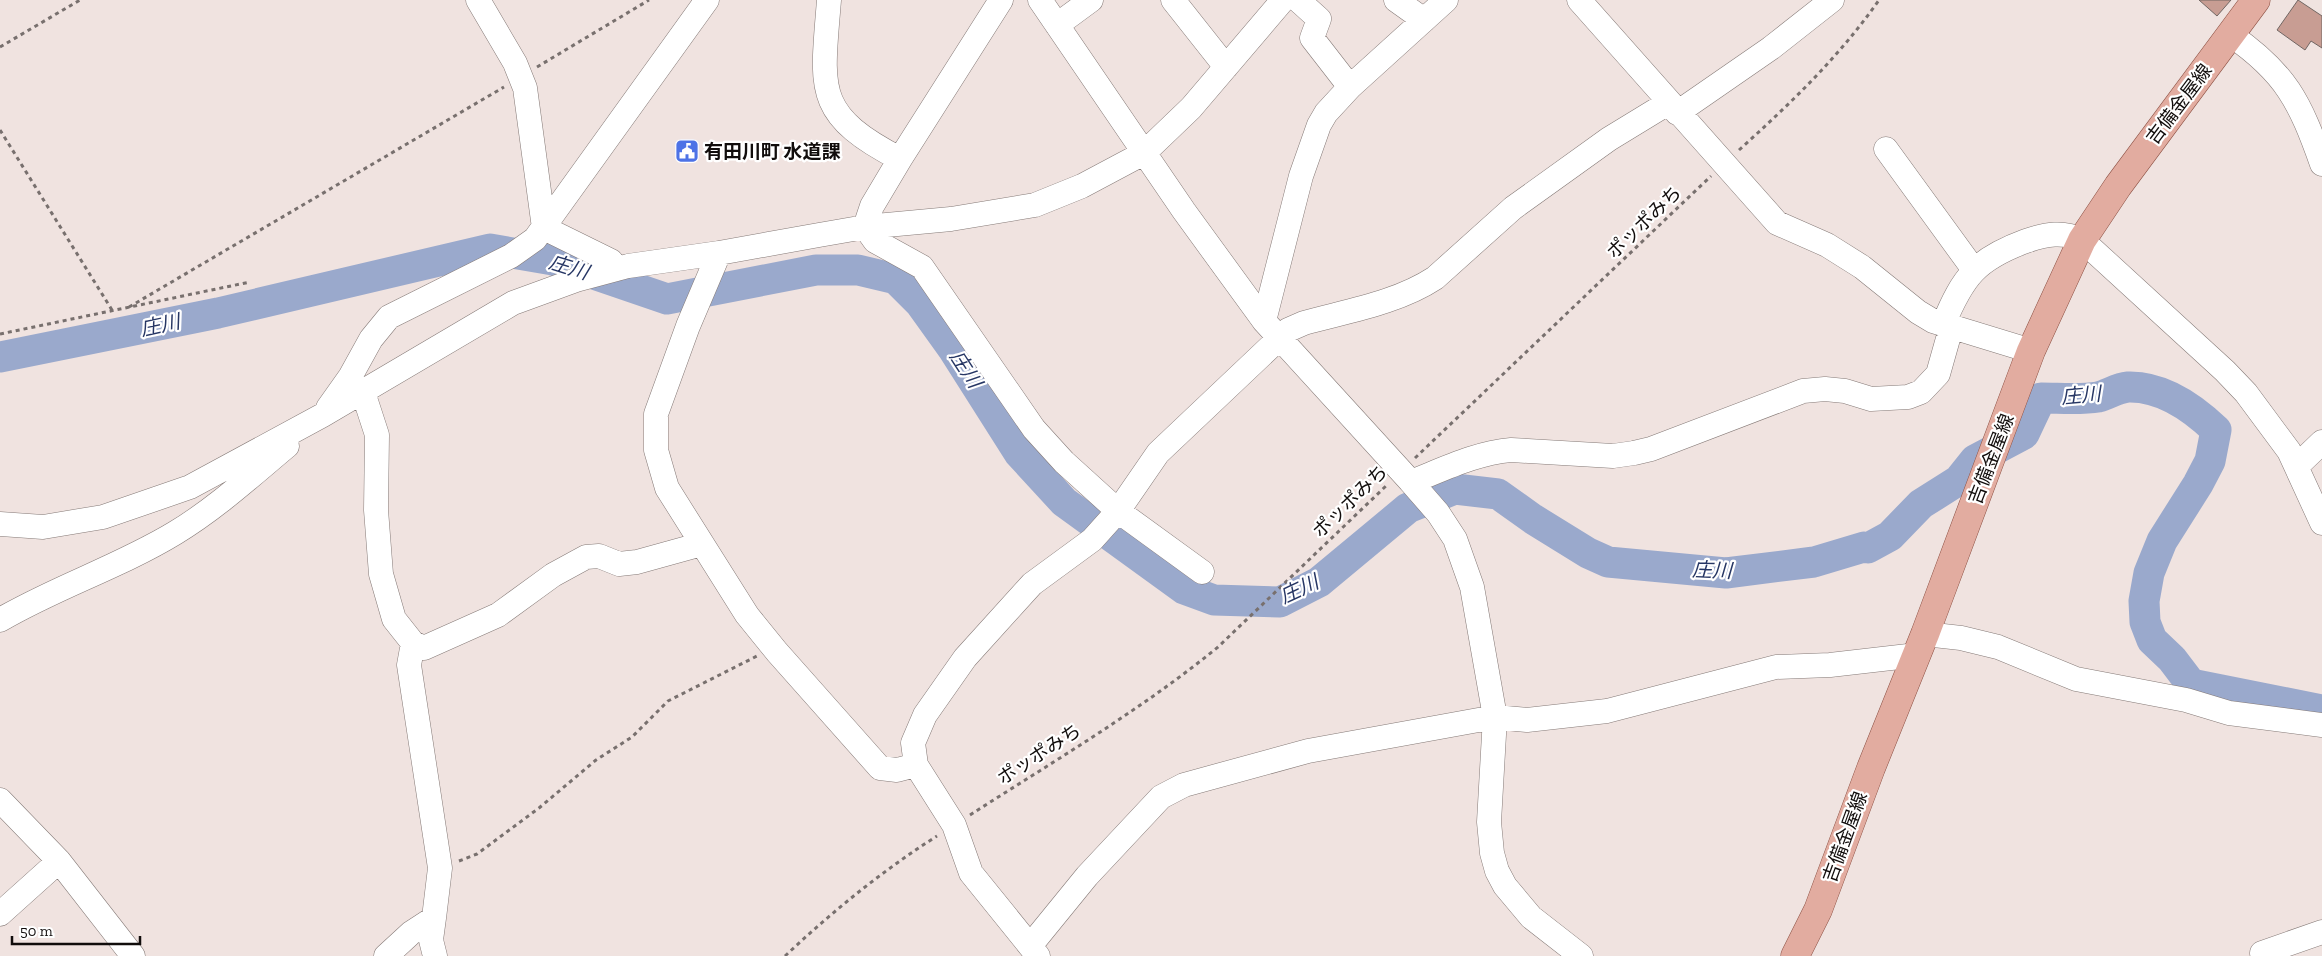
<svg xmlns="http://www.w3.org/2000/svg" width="2322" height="956" font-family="'Zilla Slab','Noto Sans JP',serif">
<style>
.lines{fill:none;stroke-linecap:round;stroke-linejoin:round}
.river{stroke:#9aa9cc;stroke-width:31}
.building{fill:#c89d93;stroke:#716663}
.minor-casing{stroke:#857a77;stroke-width:25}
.major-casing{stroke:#8c5043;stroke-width:29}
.path{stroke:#78706e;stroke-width:3;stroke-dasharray:4 4;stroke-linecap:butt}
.minor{stroke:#fff;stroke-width:24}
.major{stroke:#e2aca0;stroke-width:28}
.labels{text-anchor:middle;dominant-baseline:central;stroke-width:4.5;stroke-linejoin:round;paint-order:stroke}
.street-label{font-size:19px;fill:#110d0c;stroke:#fff}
.poi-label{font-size:19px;font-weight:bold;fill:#110d0c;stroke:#fff;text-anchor:start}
.water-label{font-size:20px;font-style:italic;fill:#263664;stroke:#fff}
</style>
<rect width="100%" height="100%" fill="#f0e3e0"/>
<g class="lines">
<path class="river" d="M 0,357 L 218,313 L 490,249 L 553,260 L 667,299 L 816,270 L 858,270 L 896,279 L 920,303 L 953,349 L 1019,453 L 1064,502 L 1184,589 L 1214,600 L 1280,602 L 1319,582 L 1408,508 L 1455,489 L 1498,494 L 1533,519 L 1588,553 L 1608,562 L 1726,573 L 1814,562 L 1864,547 L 1868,548 L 1890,536 L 1921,504 L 1959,480 L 1975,460 L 2024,434 L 2041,398 C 2059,398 2081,400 2098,397 C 2109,394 2117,388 2128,387 C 2162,386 2192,407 2216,430 L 2210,461 L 2198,484 L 2162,541 L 2149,573 L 2144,601 L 2145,622 L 2152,640 L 2172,659 L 2191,684 L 2322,710"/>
</g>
<path class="building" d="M 2199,0 L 2231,0 L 2217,16 Z
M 2298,0 L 2322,16 L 2322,48 L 2311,41 L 2305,50 L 2277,30 Z"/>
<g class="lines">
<g class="minor-casing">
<path id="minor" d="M 478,0 L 515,63 L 525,88 L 544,228 L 611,261 L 617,269
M 829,0 C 822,89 813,114 900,159
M 1040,0 L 1184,211 L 1264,321 L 1411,482 L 1438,513 L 1455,539 L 1472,587 L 1495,717 L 1489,822 L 1492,853 L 1497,871 L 1505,886 L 1531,917 L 1581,956
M 1173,0 L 1226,67
M 1298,0 L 1319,19 L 1312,38 L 1350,87
M 1396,0 L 1424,20
M 1579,0 L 1777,223 L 1827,245 L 1862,267 L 1918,312 L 1933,321 L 2031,351
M 1057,25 L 1091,0
M 2231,35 C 2286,73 2300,102 2322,164
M 1677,113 L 1771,48 L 1832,0
M 1886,149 L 1974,270
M 865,227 L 875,241 L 922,267 L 1034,429 L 1064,462 L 1118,511 L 1202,572
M 865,227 L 872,206 L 900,159 L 1001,0
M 719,253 L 688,326 L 656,414 L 656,450 L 667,488 L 747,615 L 777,652 L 880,768 L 897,770 L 916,765
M 1264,321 L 1301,176 L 1319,125 L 1326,113 L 1350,87 L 1446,0
M 1943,325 C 1963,276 1977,259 2026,241 C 2046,234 2063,231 2082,240 L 2225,371 L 2246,393 L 2289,451 L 2322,523
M 363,392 L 377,435 L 376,510 L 381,574 L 394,619 L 413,643 L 409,665 L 440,868 L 434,918 L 411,933 L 386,956
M 328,408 L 350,377 L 371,339 L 389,317 L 511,256 L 535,239 L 707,0
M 2297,466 L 2322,442
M 1411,482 C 1444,469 1476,453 1511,450 L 1613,456 L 1634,453 L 1651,449 L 1803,391 L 1825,389 L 1845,391 L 1871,399 L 1908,397 L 1921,392 L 1938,374 L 1951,328
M 0,524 L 43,527 L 103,517 L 190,487 L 323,415 L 513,303 L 576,280 L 628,266 L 719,253 L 819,235 L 865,227 L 951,219 L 1035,205 L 1082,186 L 1144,153 L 1191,108 L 1283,0
M 0,620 C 56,587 119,567 175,533 C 215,509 251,476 287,446
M 1925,634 L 1961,638 L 1998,647 L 2076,679 L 2186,700 L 2229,713 L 2322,725
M 413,643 L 424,648 L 498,615 L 553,575 L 586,557 L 599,556 L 619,564 L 637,562 L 702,544
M 0,800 L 59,861 L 133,956
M 0,914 L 59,861
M 434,918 L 431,940 L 435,956
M 1030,946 L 1087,876 L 1161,797 L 1184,785 L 1308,751 L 1495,717 L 1527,720 L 1607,711 L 1776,667 L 1830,665 L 1917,655
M 2262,953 L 2322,932
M 1038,956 L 971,873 L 954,825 L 916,765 L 913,743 L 925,715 L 965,658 L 1032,584 L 1092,540 L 1118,511 L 1158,453 L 1288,330 L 1304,323 C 1347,311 1397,303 1435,278 L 1513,208 L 1609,139 L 1668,103"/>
</g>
<g class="major-casing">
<path id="major" d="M 1795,956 L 1818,910 L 1871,768 L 1925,634 L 2031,351 L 2082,240 L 2118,186 L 2256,0"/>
</g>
<path class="path" d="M 0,47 L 80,0
M 537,67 L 649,0
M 0,130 L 112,310
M 1739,150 C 1791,103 1839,57 1879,0
M 129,307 L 504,87
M 0,334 L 250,282
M 1415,458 L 1711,176
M 970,815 C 1054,761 1141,710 1218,647 L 1387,485
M 459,861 L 477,854 L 539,808 L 596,760 L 632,737 L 668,701 L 757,656
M 785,956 C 833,911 882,871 937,836"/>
<use href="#minor" class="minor"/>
<use href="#major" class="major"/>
</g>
<defs>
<g id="civic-square" transform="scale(1.25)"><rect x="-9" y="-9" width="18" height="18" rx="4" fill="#4d72e6" stroke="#fff"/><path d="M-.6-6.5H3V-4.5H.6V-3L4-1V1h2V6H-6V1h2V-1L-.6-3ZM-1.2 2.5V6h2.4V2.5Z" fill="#fff"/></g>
</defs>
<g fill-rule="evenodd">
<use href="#civic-square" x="687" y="151"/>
</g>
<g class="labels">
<g class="street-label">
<text transform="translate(2179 104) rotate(-53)">吉備金屋線</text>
<text transform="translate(1644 222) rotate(-44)">ポッポみち</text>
<text transform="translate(1991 459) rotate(-69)">吉備金屋線</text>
<text transform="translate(1350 501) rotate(-44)">ポッポみち</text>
<text transform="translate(1039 754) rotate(-33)">ポッポみち</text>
<text transform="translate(1845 837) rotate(-70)">吉備金屋線</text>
</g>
<g class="poi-label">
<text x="704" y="151">有田川町 水道課</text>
</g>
<g class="water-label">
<text transform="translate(569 267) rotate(17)">庄川</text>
<text transform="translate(160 325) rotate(-12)">庄川</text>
<text transform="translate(966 369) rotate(57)">庄川</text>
<text transform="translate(2081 395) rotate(-5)">庄川</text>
<text transform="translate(1712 570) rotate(2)">庄川</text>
<text transform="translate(1299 589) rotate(-25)">庄川</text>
</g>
</g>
<path d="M12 936v8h128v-8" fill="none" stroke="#110d0c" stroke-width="2.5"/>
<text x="20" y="936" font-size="15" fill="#110d0c" stroke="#ffffff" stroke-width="4" paint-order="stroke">50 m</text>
</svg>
